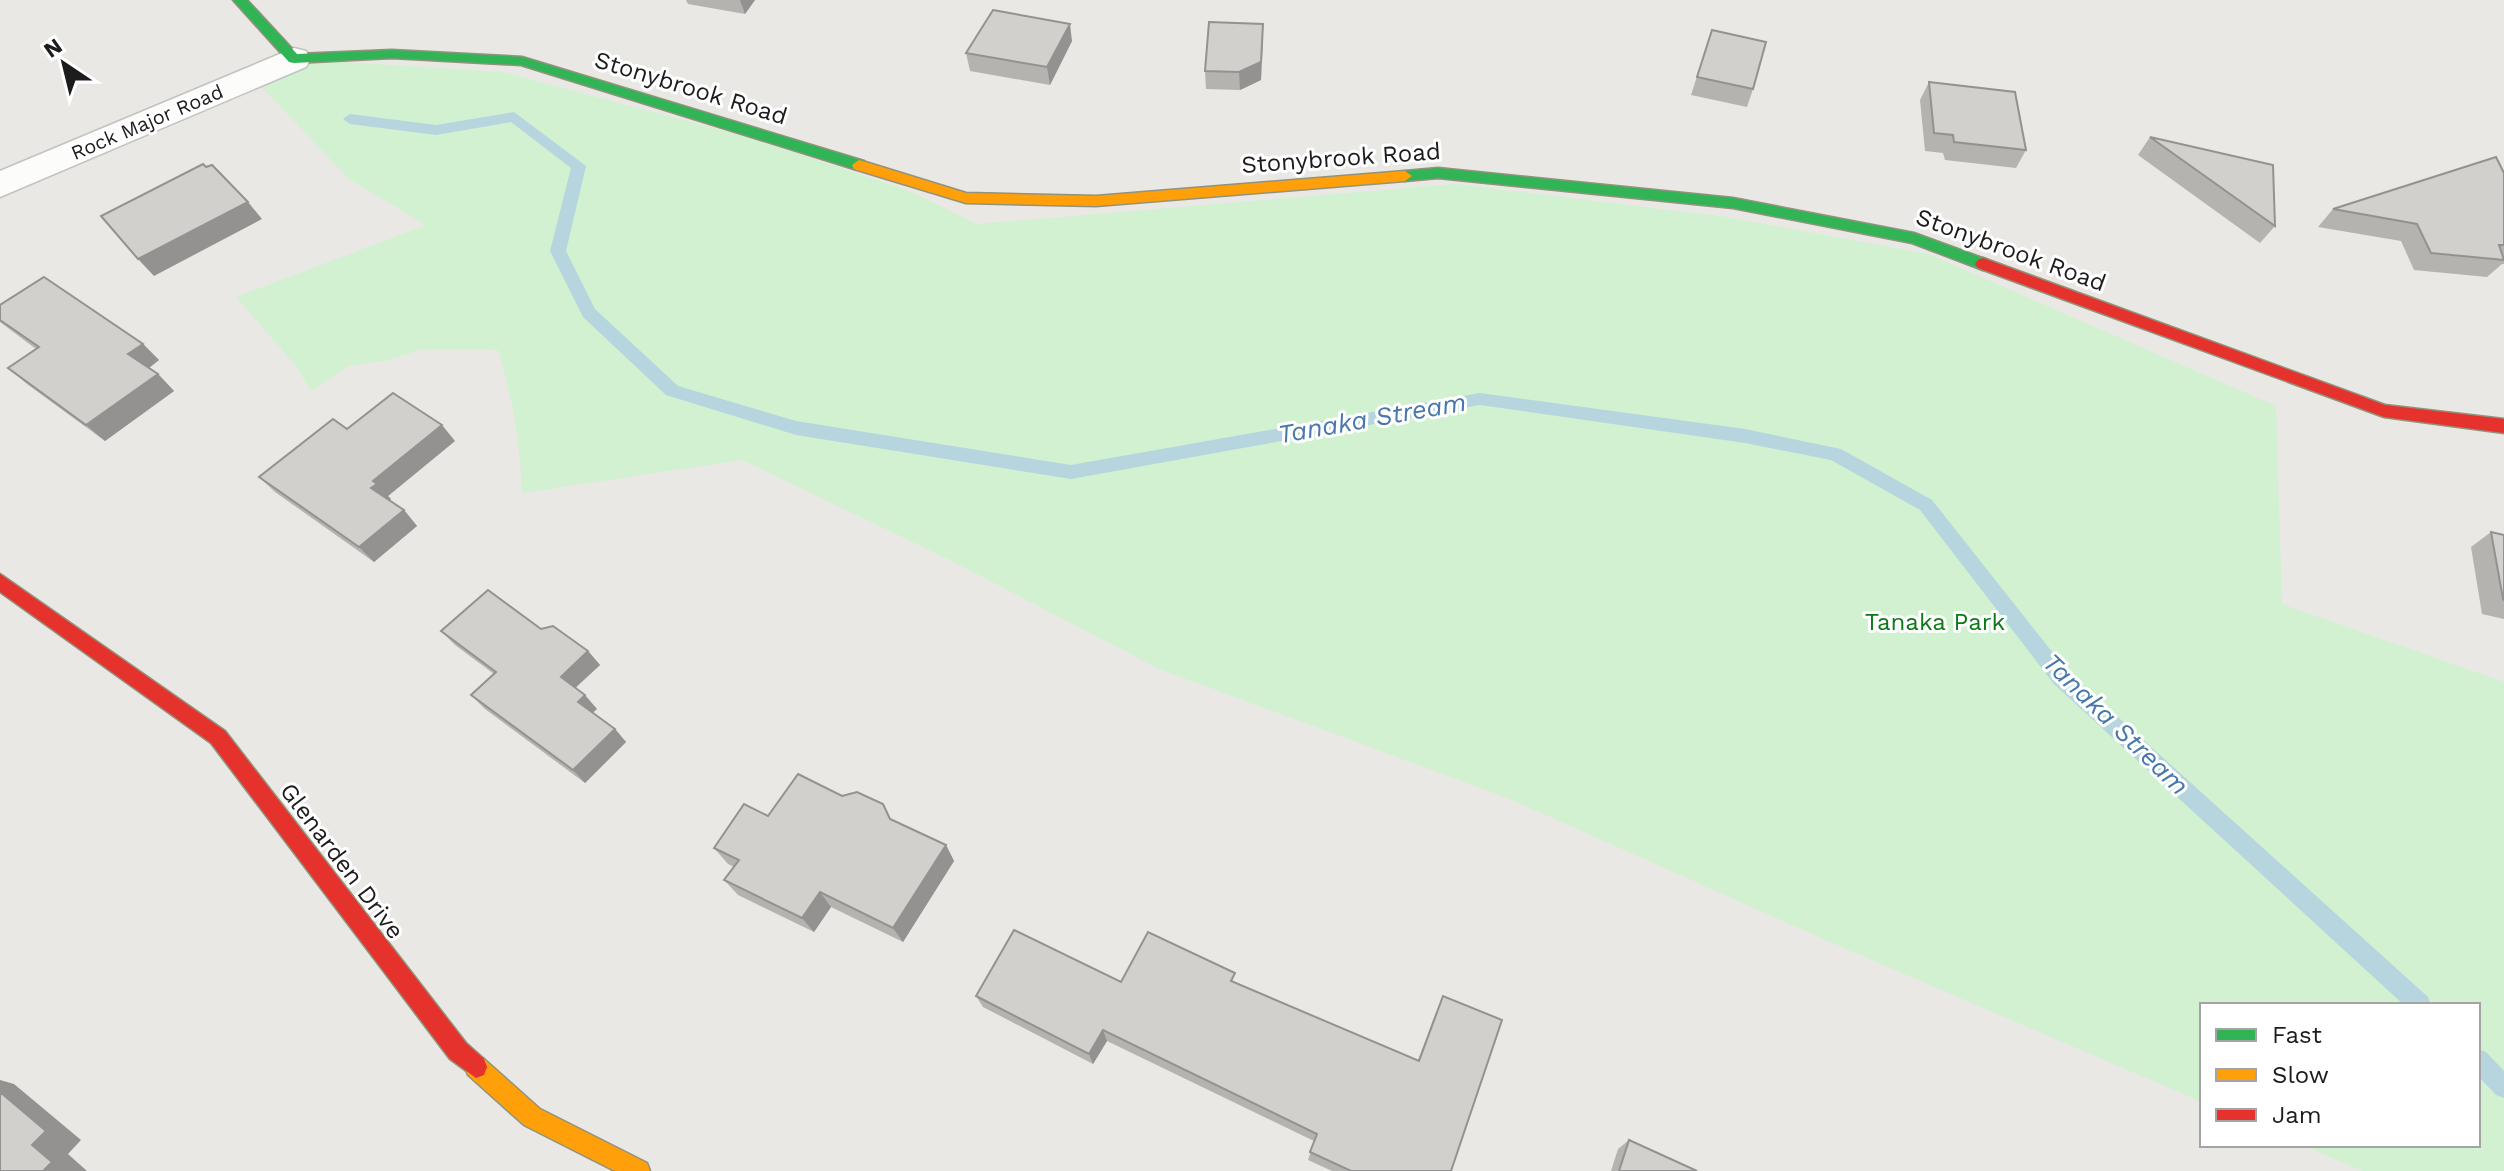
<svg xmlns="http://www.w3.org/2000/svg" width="2504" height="1171" font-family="'Work Sans',sans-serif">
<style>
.park{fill:#d1f1d1}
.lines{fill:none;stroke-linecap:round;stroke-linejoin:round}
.stream{fill:#b6d5de;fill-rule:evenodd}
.street-casing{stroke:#c3c2c0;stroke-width:3}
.fast-casing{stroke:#91937c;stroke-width:3}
.slow-casing{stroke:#91937c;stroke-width:3}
.jam-casing{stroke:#91937c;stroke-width:3}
.street{fill:#fcfcfb;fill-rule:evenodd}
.fast{fill:#30b455;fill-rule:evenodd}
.slow{fill:#ff9f0a;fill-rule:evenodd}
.jam{fill:#e5322d;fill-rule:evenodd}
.wall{fill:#b5b3b0}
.shaded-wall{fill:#939290}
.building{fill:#d2d0cd;stroke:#939290;stroke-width:2}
.labels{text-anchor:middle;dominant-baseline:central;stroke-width:6;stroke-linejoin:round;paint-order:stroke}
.far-street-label{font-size:20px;fill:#1c1c1c;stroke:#fff}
.street-label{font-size:24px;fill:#1c1c1c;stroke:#fff}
.park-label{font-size:24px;fill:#0b7916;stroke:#fff}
.water-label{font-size:26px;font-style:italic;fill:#4877ab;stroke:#fff}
</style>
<rect width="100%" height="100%" fill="#eae8e4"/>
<path class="park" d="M 309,60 L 502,72 L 744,136 L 907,190 L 977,224 L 1455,184 L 1727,217 L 1928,254 L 2276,406 L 2282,604 L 2504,682 L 2504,1171 L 2362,1171 L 2302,1145 L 2478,1145 L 2478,1005 L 2202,1005 L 2202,1102 L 1830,942 L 1510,799 L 1159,669 L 952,561 L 742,460 L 522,493 C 520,444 513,397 498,350 L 424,349 L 384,361 L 348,366 L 311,391 L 295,365 L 236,297 L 426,225 L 349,179 L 252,77 Z"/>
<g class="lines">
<path class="stream" d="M 514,112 L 586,166 L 566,251 L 595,309 L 678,386 L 796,421 L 1071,465 L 1480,393 L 1745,429 L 1841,449 L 1932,500 L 2068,672 L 2428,997 L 2431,1005 L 2404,1005 L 2054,684 L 1920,510 L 1831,460 L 1745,443 L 1480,405 L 1071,479 L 796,435 L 666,395 L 583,317 L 550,251 L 571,168 L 511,122 L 436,135 L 350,124 L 343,119 L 350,114 L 436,125 Z
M 2478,1049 L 2486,1052 L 2504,1071 L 2504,1098 L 2496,1095 L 2478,1076 Z"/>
<g class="street-casing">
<path id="street" d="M 294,48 L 306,51 L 311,59 L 306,67 L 0,197 L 0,171 Z"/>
</g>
<g class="fast-casing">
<path id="fast" d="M 233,0 L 247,0 L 297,54 L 392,50 L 522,57 L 864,161 L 866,165 L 864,169 L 854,169 L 521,65 L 392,58 L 294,63 L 289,62 Z
M 1438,168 L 1733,198 L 1914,233 L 1988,260 L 1991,264 L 1983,270 L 1912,243 L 1733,208 L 1438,178 L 1405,181 L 1398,176 L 1405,171 Z"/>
</g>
<g class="slow-casing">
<path id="slow" d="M 859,160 L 966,193 L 1096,196 L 1405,171 L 1412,176 L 1405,181 L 1096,206 L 966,203 L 854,169 L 852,165 Z
M 476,1056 L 484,1059 L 540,1109 L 647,1163 L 650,1171 L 615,1171 L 524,1125 L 468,1075 L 465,1067 L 468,1059 Z"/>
</g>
<g class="jam-casing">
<path id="jam" d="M 1983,258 L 2385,405 L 2504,419 L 2504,433 L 2384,417 L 1978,268 L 1975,264 L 1978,260 Z
M 0,574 L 225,731 L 466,1043 L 484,1059 L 487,1067 L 484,1075 L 476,1078 L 450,1059 L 211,743 L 0,592 Z"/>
</g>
<use href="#street" class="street"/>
<use href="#fast" class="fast"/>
<use href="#slow" class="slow"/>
<use href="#jam" class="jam"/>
</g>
<path class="wall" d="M 686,0 L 755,0 L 745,14 L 688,4 Z
M 1712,30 L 1753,89 L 1747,107 L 1691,95 Z
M 1072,41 L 1050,85 L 970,71 L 966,53 Z
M 1263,42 L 1261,80 L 1240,90 L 1206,89 L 1205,71 Z
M 1929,82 L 2026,150 L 2016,168 L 1945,160 L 1943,153 L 1925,151 L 1920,100 Z
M 2150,137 L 2275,226 L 2260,243 L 2138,155 Z
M 2504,173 L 2504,264 L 2502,264 L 2487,277 L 2414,270 L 2401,241 L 2318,227 L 2333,209 Z
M 0,305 L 143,344 L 159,360 L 149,368 L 158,374 L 174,391 L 105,441 L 27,384 L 8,368 L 36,349 L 0,322 Z
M 455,441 L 388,496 L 391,499 L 389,500 L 404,510 L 417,526 L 374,562 L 275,492 L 259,477 Z
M 2491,532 L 2504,535 L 2504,619 L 2482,614 L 2471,547 Z
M 541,629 L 588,651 L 600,665 L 575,688 L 597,709 L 592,713 L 615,729 L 626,742 L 585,783 L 485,709 L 471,695 L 494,674 L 455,645 L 441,631 Z
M 768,816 L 891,819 L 946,845 L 954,861 L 903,942 L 831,907 L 814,932 L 738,895 L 724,880 L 734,867 L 728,864 L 714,848 Z
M 1235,983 L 1418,1060 L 1438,1007 L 1451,1171 L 1332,1171 L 1308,1160 L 1314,1141 L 1107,1041 L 1093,1064 L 983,1007 L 976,996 Z
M 1629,1140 L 1697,1171 L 1611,1171 L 1618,1149 Z"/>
<path class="shaded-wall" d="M 740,0 L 755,0 L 745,14 Z
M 1070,24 L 1072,41 L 1050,85 L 1047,67 Z
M 1263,24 L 1261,80 L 1240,90 L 1239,72 Z
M 248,202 L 262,219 L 154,276 L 138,259 Z
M 143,344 L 159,360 L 145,371 L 128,354 Z
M 158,374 L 174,391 L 105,441 L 86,425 Z
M 442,425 L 455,441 L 388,496 L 391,499 L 386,503 L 371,488 L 373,481 Z
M 404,510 L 417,526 L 374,562 L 359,547 Z
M 588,651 L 600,665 L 573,690 L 561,677 Z
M 585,695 L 597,709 L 590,715 L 578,702 Z
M 615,729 L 626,742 L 585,783 L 573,770 Z
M 946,845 L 954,861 L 903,942 L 893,928 Z
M 820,892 L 831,907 L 814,932 L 802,918 Z
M 1103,1030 L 1107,1041 L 1093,1064 L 1089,1054 Z
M 0,1080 L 14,1084 L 81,1140 L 68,1154 L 87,1171 L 43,1171 L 32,1145 L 0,1092 Z"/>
<path class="building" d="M 993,10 L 1070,24 L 1047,67 L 966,53 Z
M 1209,22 L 1263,24 L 1261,62 L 1239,72 L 1205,71 Z
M 1712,30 L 1766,42 L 1753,89 L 1697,77 Z
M 1929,82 L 2015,92 L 2026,150 L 1954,142 L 1953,135 L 1934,133 Z
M 2150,137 L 2273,165 L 2275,226 Z
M 2496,157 L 2504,173 L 2504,245 L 2499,245 L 2504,260 L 2431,253 L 2417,224 L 2333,209 Z
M 203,164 L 206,167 L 212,165 L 248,202 L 138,259 L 101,216 Z
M 44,277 L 143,344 L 128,354 L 158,374 L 86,425 L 8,368 L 39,347 L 0,320 L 0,305 Z
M 393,393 L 442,425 L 373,481 L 377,484 L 371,488 L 404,510 L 359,547 L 259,477 L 333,419 L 347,429 Z
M 2491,532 L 2504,535 L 2504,600 L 2503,599 Z
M 488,590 L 541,629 L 553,626 L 588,651 L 561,677 L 585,695 L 578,702 L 615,729 L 573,770 L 471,695 L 496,672 L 441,631 Z
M 798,774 L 842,796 L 857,792 L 883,804 L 890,819 L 946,845 L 893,928 L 820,892 L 802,918 L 724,880 L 739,860 L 714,848 L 744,804 L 768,816 Z
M 1014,930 L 1121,982 L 1148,932 L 1235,973 L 1231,981 L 1419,1061 L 1443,996 L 1502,1020 L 1451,1171 L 1351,1171 L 1310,1152 L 1317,1134 L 1103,1030 L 1089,1054 L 976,996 Z
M 0,1092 L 46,1131 L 32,1145 L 52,1162 L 43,1171 L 0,1171 Z
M 1629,1140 L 1697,1171 L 1619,1171 Z"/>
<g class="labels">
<g class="far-street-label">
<text transform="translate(147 122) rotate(-23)">Rock Major Road</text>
</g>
<g class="street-label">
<text transform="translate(691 88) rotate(17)">Stonybrook Road</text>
<text transform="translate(1341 158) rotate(-4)">Stonybrook Road</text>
<text transform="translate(2011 250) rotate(20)">Stonybrook Road</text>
<text transform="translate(342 861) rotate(53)">Glenarden Drive</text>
</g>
<g class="park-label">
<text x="1935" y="622">Tanaka Park</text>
</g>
<g class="water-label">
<text transform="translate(1372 418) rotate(-10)">Tanaka Stream</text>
<text transform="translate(2116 724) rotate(44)">Tanaka Stream</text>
</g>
</g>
<rect x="2200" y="1003" width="280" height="144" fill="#ffffff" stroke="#a4a4a4" stroke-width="2"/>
<rect x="2216" y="1029" width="40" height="12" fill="#30b455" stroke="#a4a4a4" stroke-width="2"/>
<text x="2272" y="1043" font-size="24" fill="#1c1c1c">Fast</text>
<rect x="2216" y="1069" width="40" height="12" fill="#ff9f0a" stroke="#a4a4a4" stroke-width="2"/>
<text x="2272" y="1083" font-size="24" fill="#1c1c1c">Slow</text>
<rect x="2216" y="1109" width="40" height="12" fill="#e5322d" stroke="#a4a4a4" stroke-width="2"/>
<text x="2272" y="1123" font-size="24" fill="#1c1c1c">Jam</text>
<g transform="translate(64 64) rotate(325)" stroke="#ffffff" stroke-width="6" paint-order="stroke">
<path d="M0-6L14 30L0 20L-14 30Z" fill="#1c1c1c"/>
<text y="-12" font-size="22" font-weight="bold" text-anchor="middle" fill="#1c1c1c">N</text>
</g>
</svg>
